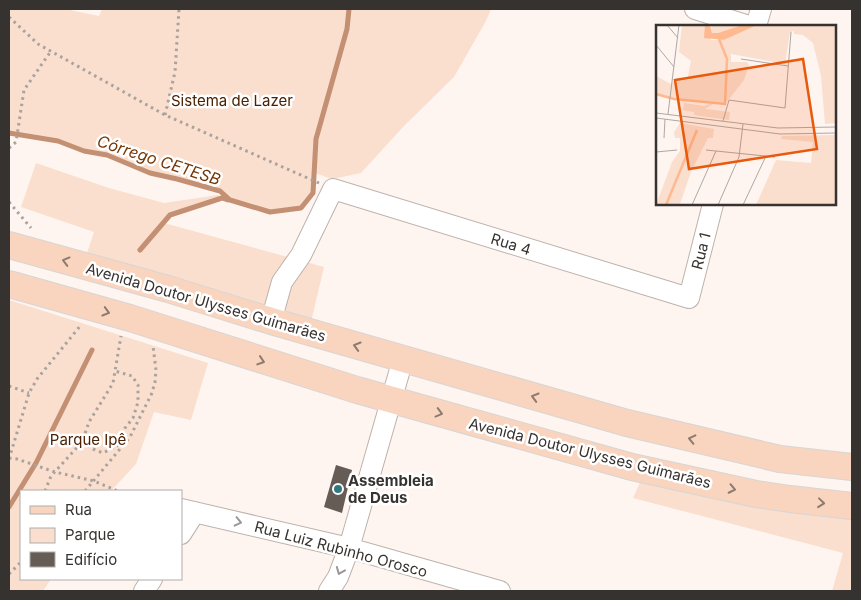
<svg xmlns="http://www.w3.org/2000/svg" width="861" height="600" font-family="Inter,sans-serif">
<style>
.green{fill:#fadece}
.lines{fill:none;stroke-linecap:round;stroke-linejoin:round}
.stream{stroke:#c39073;stroke-width:5}
.building{fill:#665c56}
.minor-casing{stroke:#beb2ac;stroke-width:22}
.major-casing{stroke:#d7d6d5;stroke-width:28}
.path{stroke:#a9a29d;stroke-width:3;stroke-dasharray:2.5 4;stroke-linecap:butt}
.minor{stroke:#fff;stroke-width:20}
.major{stroke:#f9d4be;stroke-width:26}
.oneway{stroke:#8e7b6f}
.oneway2{stroke:#9a9897}
.poi-dot{fill:#307a7f;stroke:#fff;stroke-width:2}
.labels{text-anchor:middle;dominant-baseline:central;stroke-width:5;stroke-linejoin:round;paint-order:stroke}
.park-label{font-size:15px;fill:#4c2102;stroke:#fff}
.street-label{font-size:15px;fill:#36322f;stroke:#fff}
.poi-label{font-size:15px;font-weight:bold;fill:#36322f;stroke:#fff;text-anchor:start}
.water-label{font-size:16px;font-style:italic;fill:#743705;stroke:#fff}
.inset-river{fill:none;stroke:#ffb990;stroke-width:2.5}
.inset-road{fill:none;stroke:#afa7a3;stroke-width:1}
.view{fill:#e8590c;fill-opacity:0.15;stroke:#e8590c;stroke-width:2.5}
.inset-edge{fill:none;stroke:#36322f;stroke-width:2.5}
</style>
<rect width="100%" height="100%" fill="#fff5f0"/>
<path class="green" d="M 9,9 L 65,9 L 99,16 L 102,9 L 491,9 L 486,21 L 454,77 L 403,127 L 361,173 L 332,179 L 315,173 L 313,193 L 301,208 L 270,212 L 230,200 L 220,191 L 177,179 L 150,173 L 107,155 L 84,151 L 58,141 L 9,133 Z
M 36,163 L 109,188 L 164,203 L 218,195 L 222,198 L 170,215 L 164,223 L 324,267 L 311,322 L 87,253 L 94,232 L 21,207 Z
M 9,300 L 208,363 L 191,420 L 154,412 L 136,464 L 111,491 L 21,491 L 21,579 L 51,579 L 43,591 L 9,591 Z
M 642,478 L 852,516 L 852,591 L 832,591 L 843,553 L 633,498 Z"/>
<g class="lines">
<path class="stream" d="M 9,133 L 58,141 L 84,151 L 107,155 L 150,173 L 177,179 L 220,191 L 230,200 L 270,212 L 301,208 L 313,193 L 316,139 L 347,29 L 349,9
M 140,250 L 170,215 L 222,198 L 228,200
M 9,507 L 36,463 L 92,350"/>
</g>
<path class="building" d="M 336,465 L 352,470 L 342,513 L 324,507 Z"/>
<g class="lines">
<g class="minor-casing">
<path id="minor" d="M 695,9 L 749,26
M 756,26 L 761,9
M 271,321 L 282,282 L 301,255 L 333,189 L 689,298 L 713,204
M 181,509 L 349,548 L 500,591
M 181,534 L 195,512
M 144,591 L 152,579
M 329,591 L 338,577 L 349,548 L 403,359"/>
</g>
<g class="major-casing">
<path id="major" d="M 9,245 L 168,289 L 271,321 L 627,423 L 780,459 L 852,467
M 9,284 L 130,318 L 357,390 L 632,467 L 756,494 L 790,499 L 852,506"/>
</g>
<path class="path" d="M 9,17 L 38,44 L 165,115 L 319,183
M 165,115 L 175,72 L 179,9
M 9,148 L 16,142 L 24,90 L 51,51
M 9,202 L 31,228
M 9,386 L 29,393
M 82,442 L 93,449 L 103,453 L 117,446 L 125,428 L 133,418 L 138,402 L 138,385 L 132,376 L 115,371
M 9,458 L 17,459 L 55,472 L 94,481 L 118,491
M 9,459 L 29,393 L 37,379 L 81,325
M 45,491 L 51,476 L 82,442 L 89,422 L 113,383 L 121,336
M 85,491 L 130,437 L 152,393 L 155,382 L 156,370 L 153,346
M 9,574 L 21,562"/>
<use href="#minor" class="minor"/>
<use href="#major" class="major"/>
</g>
<defs><path id="oneway-chevron" d="M-2-3.5L2.5 0L-2 3.5" fill="none" stroke-width="1.6" stroke-linecap="round" stroke-linejoin="round" transform="scale(1.25)"/></defs>
<g class="oneway">
<use href="#oneway-chevron" transform="translate(66 261) rotate(-165)"/>
<use href="#oneway-chevron" transform="translate(106 312) rotate(16)"/>
<use href="#oneway-chevron" transform="translate(357 346) rotate(-164)"/>
<use href="#oneway-chevron" transform="translate(261 361) rotate(18)"/>
<use href="#oneway-chevron" transform="translate(535 397) rotate(-164)"/>
<use href="#oneway-chevron" transform="translate(439 413) rotate(15)"/>
<use href="#oneway-chevron" transform="translate(692 439) rotate(-167)"/>
<use href="#oneway-chevron" transform="translate(732 489) rotate(12)"/>
<use href="#oneway-chevron" transform="translate(821 503) rotate(6)"/>
</g>
<g class="oneway2">
<use href="#oneway-chevron" transform="translate(238 522) rotate(13)"/>
<use href="#oneway-chevron" transform="translate(340 571) rotate(112)"/>
</g>
<circle class="poi-dot" cx="338" cy="489" r="5"/>
<g class="labels">
<g class="park-label">
<text x="232" y="100">Sistema de Lazer</text>
<text x="88" y="439">Parque Ipê</text>
</g>
<g class="street-label">
<text transform="translate(511 244) rotate(17)">Rua 4</text>
<text transform="translate(701 251) rotate(-76)">Rua 1</text>
<text transform="translate(206 302) rotate(16)">Avenida Doutor Ulysses Guimarães</text>
<text transform="translate(590 453) rotate(14)">Avenida Doutor Ulysses Guimarães</text>
<text transform="translate(341 549) rotate(15)">Rua Luiz Rubinho Orosco</text>
</g>
<g class="poi-label">
<text x="348" y="480">Assembleia<tspan x="348" dy="17">de Deus</tspan></text>
</g>
<g class="water-label">
<text transform="translate(159 160) rotate(18)">Córrego CETESB</text>
</g>
</g>
<g transform="translate(656 25)">
<rect width="180" height="180" fill="#fff5f0"/>
<path d="M 26,0 L 49,0 L 55,15 L 68,15 L 101,0 L 179,0 L 180,98 L 169,99 L 165,51 L 157,18 L 147,10 L 138,9 L 138,6 L 134,7 L 129,39 L 75,29 L 75,37 L 91,37 L 93,40 L 88,55 L 69,79 L 57,79 L 49,84 L 74,87 L 73,95 L 38,90 L 38,87 L 27,85 L 28,78 L 48,81 L 56,78 L 18,74 L 0,69 L 0,51 L 15,59 L 20,54 L 34,55 L 32,51 L 35,36 L 23,27 ZM 55,0 L 86,0 L 62,8 L 56,8 ZM 24,98 L 58,104 L 57,113 L 52,113 L 35,147 L 24,179 L 0,180 L 16,137 L 24,126 L 24,113 L 19,113 L 18,107 ZM 180,110 L 180,180 L 100,180 L 120,135 L 155,138 L 157,117 L 125,114 L 126,111 Z" fill="#fadece"/>
<path d="M 49,0 L 54,0 L 56,8 L 62,8 L 86,0 L 101,0 L 68,15 L 48,13 Z" fill="#ffb990"/>
<path class="inset-river" d="M 0,69 L 18,74 L 69,79 L 71,34 L 63,14M 10,180 L 41,105"/>
<path class="inset-road" d="M 11,0 L 22,13M 0,20 L 18,42M 85,34 L 132,41M 0,88 L 122,103 L 180,102M 12,89 L 23,0M 0,93 L 124,109 L 180,108M 67,96 L 73,75 L 129,83 L 135,7M 8,113 L 9,94M 50,125 L 119,132M 0,127 L 21,125M 36,180 L 60,126M 62,180 L 83,132 L 87,99M 87,180 L 110,131"/>
<path class="view" d="M 147,34 L 161,124 L 33,144 L 19,55 Z"/>
<rect width="180" height="180" class="inset-edge"/>
</g>
<rect width="861" height="600" fill="none" stroke="#36322f" stroke-width="20"/>
<rect x="20" y="490" width="162" height="90" fill="#ffffff" stroke="#afadac"/>
<rect x="30" y="506" width="25" height="8" fill="#f9d4be" stroke="#afadac"/>
<text x="65" y="515" font-size="15" fill="#36322f">Rua</text>
<rect x="30" y="528" width="25" height="15" fill="#fadece" stroke="#afadac"/>
<text x="65" y="540" font-size="15" fill="#36322f">Parque</text>
<rect x="30" y="552" width="25" height="15" fill="#665c56" stroke="#afadac"/>
<text x="65" y="565" font-size="15" fill="#36322f">Edifício</text>
</svg>
